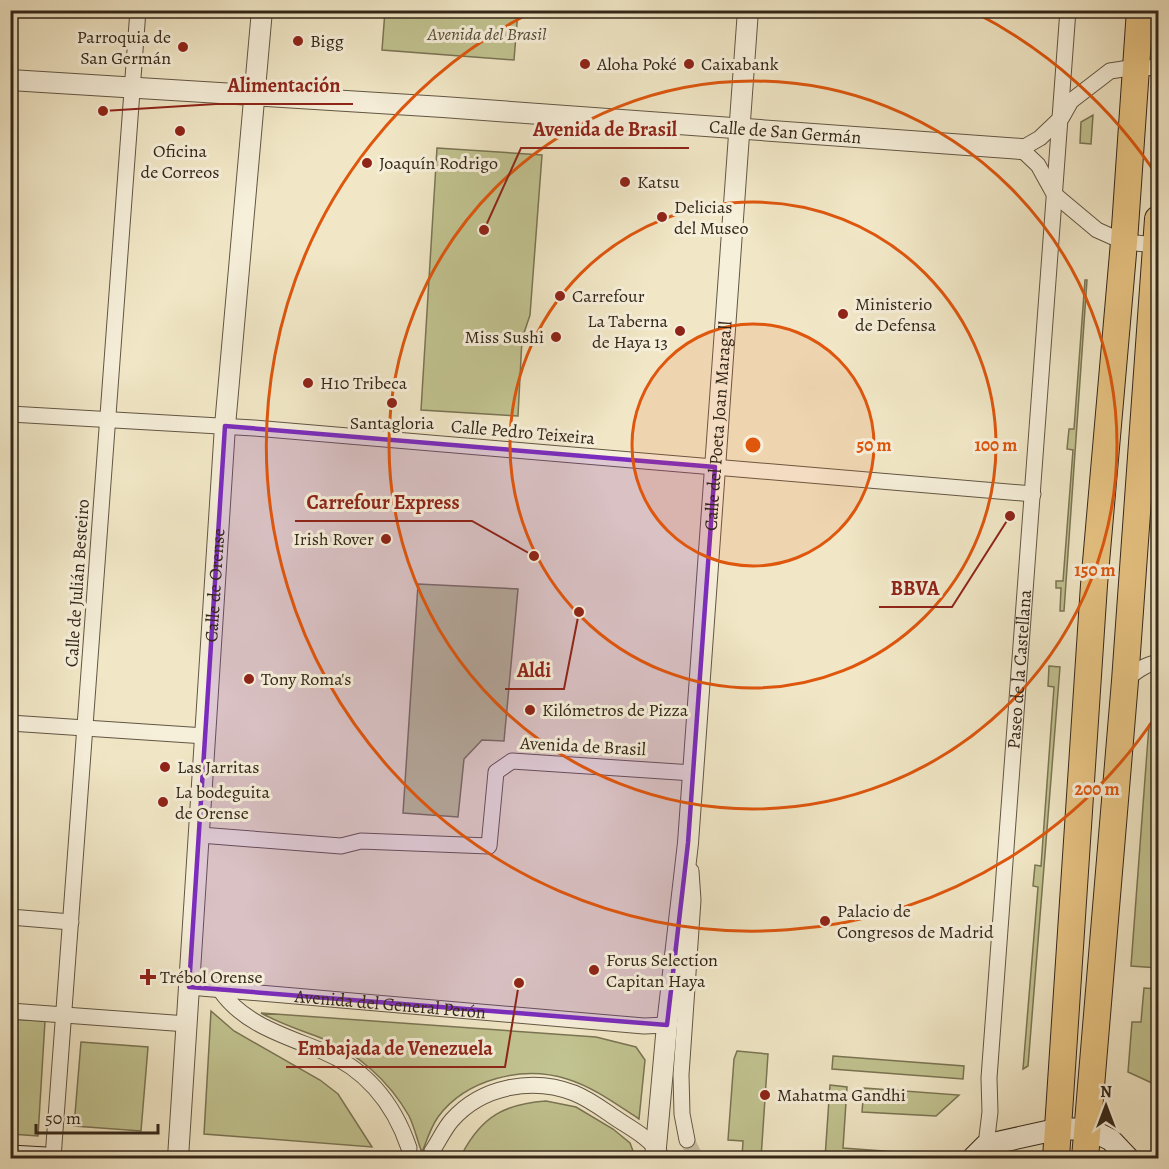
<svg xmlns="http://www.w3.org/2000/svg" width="1169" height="1169" font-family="Alegreya,serif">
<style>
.green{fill:#c1c390;stroke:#7a7454;stroke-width:1.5}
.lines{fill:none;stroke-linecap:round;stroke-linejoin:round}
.minor-tunnel{stroke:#cbc0a3;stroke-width:15;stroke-dasharray:15 8;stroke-linecap:butt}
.minor-casing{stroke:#625644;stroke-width:17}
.tertiary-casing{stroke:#625644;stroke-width:22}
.secondary-casing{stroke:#332618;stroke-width:23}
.trunk-casing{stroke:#332618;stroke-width:28}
.minor{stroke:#f6efda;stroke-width:15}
.tertiary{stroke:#f6efda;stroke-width:20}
.secondary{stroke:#f6efda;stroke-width:21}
.trunk{stroke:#e8c483;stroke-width:26}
.marked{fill:#7b2cbf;fill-opacity:0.2;stroke:#7b2cbf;stroke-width:4.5;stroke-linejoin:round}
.ring{fill:none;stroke:#df560d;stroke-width:3}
.poi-dot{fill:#8f2418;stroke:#f6efda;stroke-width:2}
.labels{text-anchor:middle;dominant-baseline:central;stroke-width:6;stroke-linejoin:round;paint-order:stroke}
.park-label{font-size:18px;font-style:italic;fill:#564d36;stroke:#f6efda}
.poi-label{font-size:18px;fill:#332618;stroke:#f6efda;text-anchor:start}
.street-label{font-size:18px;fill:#332618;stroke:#f6efda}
.centre{fill:#df560d;stroke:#f6efda;stroke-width:3}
.ring-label{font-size:18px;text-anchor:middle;font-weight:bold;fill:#df560d;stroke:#f6efda;stroke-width:6;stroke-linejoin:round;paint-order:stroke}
.leader{fill:none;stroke:#8f2418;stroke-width:2}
.callout-dot{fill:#8f2418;stroke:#f6efda;stroke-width:2}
.callout-label{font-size:20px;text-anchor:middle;font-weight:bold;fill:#8f2418;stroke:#f6efda;stroke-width:6;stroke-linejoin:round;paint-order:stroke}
</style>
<rect width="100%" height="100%" fill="#f1e7c6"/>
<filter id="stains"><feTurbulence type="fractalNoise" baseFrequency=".00333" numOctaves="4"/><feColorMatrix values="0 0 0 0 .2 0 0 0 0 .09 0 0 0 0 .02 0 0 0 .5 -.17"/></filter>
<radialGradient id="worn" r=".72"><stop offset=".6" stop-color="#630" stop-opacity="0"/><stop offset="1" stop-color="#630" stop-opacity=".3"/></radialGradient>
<path class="green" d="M 385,11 L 518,11 L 514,60 L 382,50 Z
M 1093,115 L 1091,144 L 1080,143 L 1081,122 Z
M 437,148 L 542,155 L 530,315 L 522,339 L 518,416 L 421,410 Z
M 1085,280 L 1087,280 L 1064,611 L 1060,611 L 1061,588 L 1056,588 L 1056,581 L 1063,581 L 1073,450 L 1067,449 L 1069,429 L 1074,429 Z
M 418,584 L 518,589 L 504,741 L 482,740 L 464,759 L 458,817 L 403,813 Z
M 1049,666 L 1060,667 L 1028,1066 L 1023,1069 L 1038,887 L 1033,886 L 1035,865 L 1041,866 L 1054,687 L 1048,686 Z
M 1149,725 L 1158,725 L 1158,968 L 1131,966 Z
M 1144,988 L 1158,989 L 1152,1083 L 1128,1072 L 1132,1022 L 1141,1022 Z
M 211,1011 L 234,1031 L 320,1080 L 338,1094 L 372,1147 L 204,1134 Z
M 261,1013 L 596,1037 L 636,1047 L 645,1060 L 639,1119 C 616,1104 593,1087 567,1079 C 523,1065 466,1079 438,1117 C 431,1127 427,1139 423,1150 L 421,1150 C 417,1139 414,1126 409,1116 C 389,1081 358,1053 321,1038 C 300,1030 281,1024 261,1013 Z
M 10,1019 L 45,1021 L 38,1136 L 11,1134 Z
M 81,1042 L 148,1047 L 141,1131 L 74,1126 Z
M 737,1051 L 768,1054 L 761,1158 L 742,1158 L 743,1141 L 728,1140 L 734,1059 Z
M 833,1056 L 964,1066 L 963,1079 L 832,1069 Z
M 830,1085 L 847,1087 L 843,1148 L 909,1153 L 906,1158 L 825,1158 Z
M 864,1088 L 959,1095 L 936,1116 L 862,1112 Z
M 546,1101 L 576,1107 L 613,1129 L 630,1143 L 633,1151 L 632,1158 L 527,1158 L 462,1154 C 482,1116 505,1104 546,1101 Z"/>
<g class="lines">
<path class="minor-tunnel" d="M 687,1140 L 696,1158"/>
<g class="minor-casing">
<g id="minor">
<path d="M 1158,68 L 1136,67 L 1110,71 L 1071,101 L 1062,117 L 1040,138 L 1021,149 L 1038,165 L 1054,194 L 1097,230 L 1124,242 L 1158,245"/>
<path d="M 10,414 L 254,428 L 1033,494"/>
<path d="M 1125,681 C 1136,671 1144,665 1158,662"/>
<path d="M 10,723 L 205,736"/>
<path d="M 200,835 L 341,846 L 361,841 L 489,846 L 496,772 L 512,761 L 693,773"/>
<path d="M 10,917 L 71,922"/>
<path id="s1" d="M 189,987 L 644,1026 L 667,1025"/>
<path d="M 220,990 C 244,1025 286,1036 322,1051 C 366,1069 394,1104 409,1148"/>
<path d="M 10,1011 L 187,1024"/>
<path d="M 687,1140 L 682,1114 L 681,1075 L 693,900 L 691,871"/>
<path id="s2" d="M 986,1145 L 990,1112 L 989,1078 L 1068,10"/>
<path d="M 432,1151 C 439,1141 444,1129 452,1120 C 482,1086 533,1077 574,1093 C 589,1099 601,1108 614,1117 C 630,1128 649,1137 660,1154"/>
<path d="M 53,1158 L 138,10"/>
</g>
</g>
<g class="tertiary-casing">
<g id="tertiary">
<path id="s3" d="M 10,80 L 443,107 L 1021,149"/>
<path id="s4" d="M 178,1158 L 225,426 L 262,10"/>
<path id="s5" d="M 655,1158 L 667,1025 L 688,843 L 748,10"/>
</g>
</g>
<g class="secondary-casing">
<path id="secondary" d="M 10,1156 L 46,1158
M 973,1158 L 986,1145 L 1058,1129 L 1089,1129 L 1111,1140 L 1128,1158"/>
</g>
<g class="trunk-casing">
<path id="trunk" d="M 1056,1158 L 1094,585 L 1124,242 L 1140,10
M 1085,1158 L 1125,681 L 1158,219"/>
</g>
<use href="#minor" class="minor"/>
<use href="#tertiary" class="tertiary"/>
<use href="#secondary" class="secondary"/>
<use href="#trunk" class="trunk"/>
</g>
<path class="marked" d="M 225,426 L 715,467 L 688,843 L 667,1025 L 189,987 Z"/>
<circle cx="753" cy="445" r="121" fill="#df560d" fill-opacity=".12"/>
<g class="ring">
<circle cx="753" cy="445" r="121"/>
<circle cx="753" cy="445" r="243"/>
<circle cx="753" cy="445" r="364"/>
<path d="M1158 713A486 486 0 1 1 532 12M974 12A486 486 0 0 1 1158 177"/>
</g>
<g class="poi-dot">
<circle cx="298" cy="41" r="6"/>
<circle cx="183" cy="47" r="6"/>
<circle cx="585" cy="64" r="6"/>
<circle cx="689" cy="64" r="6"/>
<circle cx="180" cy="131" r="6"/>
<circle cx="367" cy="163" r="6"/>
<circle cx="625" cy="182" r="6"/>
<circle cx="662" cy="217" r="6"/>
<circle cx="560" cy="296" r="6"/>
<circle cx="843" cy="314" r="6"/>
<circle cx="680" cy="331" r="6"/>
<circle cx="556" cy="337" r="6"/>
<circle cx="308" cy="383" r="6"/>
<circle cx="392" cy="403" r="6"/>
<circle cx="386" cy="539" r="6"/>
<circle cx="249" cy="679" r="6"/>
<circle cx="530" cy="710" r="6"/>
<circle cx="165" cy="767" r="6"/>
<circle cx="163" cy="802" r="6"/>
<circle cx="825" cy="921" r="6"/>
<circle cx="594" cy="970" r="6"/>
<path d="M145 968h6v6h6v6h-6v6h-6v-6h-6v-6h6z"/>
<circle cx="765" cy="1095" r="6"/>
</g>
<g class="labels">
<g class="park-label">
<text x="487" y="34">Avenida del Brasil</text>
</g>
<g class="poi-label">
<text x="171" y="37" text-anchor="end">Parroquia de<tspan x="171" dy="21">San Germán</tspan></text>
<text x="310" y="41">Bigg</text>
<text x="597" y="64">Aloha Poké</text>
<text x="701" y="64">Caixabank</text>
<text x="180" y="151" text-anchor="middle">Oficina<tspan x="180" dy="21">de Correos</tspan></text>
<text x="379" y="163">Joaquín Rodrigo</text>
<text x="637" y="182">Katsu</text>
<text x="674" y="207">Delicias<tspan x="674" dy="21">del Museo</tspan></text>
<text x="572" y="296">Carrefour</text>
<text x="855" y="304">Ministerio<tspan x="855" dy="21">de Defensa</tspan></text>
<text x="668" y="321" text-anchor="end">La Taberna<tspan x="668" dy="21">de Haya 13</tspan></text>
<text x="544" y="337" text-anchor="end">Miss Sushi</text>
<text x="320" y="383">H10 Tribeca</text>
<text x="392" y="423" text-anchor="middle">Santagloria</text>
<text x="374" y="539" text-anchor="end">Irish Rover</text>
<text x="261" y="679">Tony Roma's</text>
<text x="542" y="710">Kilómetros de Pizza</text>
<text x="177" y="767">Las Jarritas</text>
<text x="175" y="792">La bodeguita<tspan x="175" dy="21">de Orense</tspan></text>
<text x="837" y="911">Palacio de<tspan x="837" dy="21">Congresos de Madrid</tspan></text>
<text x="606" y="960">Forus Selection<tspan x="606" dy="21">Capitan Haya</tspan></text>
<text x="160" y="977">Trébol Orense</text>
<text x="777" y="1095">Mahatma Gandhi</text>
</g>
<g class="street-label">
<text stroke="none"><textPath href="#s3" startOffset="777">Calle de San Germán</textPath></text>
<text stroke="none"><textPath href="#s5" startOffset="735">Calle del Poeta Joan Maragall</textPath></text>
<text transform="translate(523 432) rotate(5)">Calle Pedro Teixeira</text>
<text transform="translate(77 583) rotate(-86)">Calle de Julián Besteiro</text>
<text stroke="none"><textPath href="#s4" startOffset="574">Calle de Orense</textPath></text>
<text stroke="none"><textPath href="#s2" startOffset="477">Paseo de la Castellana</textPath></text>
<text transform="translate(583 746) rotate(3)">Avenida de Brasil</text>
<text stroke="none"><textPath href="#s1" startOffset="202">Avenida del General Perón</textPath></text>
</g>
</g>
<circle cx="753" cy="445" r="9" class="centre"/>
<g class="ring-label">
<text x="874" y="451">50 m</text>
<text x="996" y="451">100 m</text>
<text x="1095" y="576">150 m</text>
<text x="1097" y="795">200 m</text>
</g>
<path class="leader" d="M103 111L216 104H353M484 230L521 148H689M534 556L472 521H295M1010 516L952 607H879M579 612L564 689H505M519 983L505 1067H286"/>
<g class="callout-dot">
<circle cx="103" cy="111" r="6"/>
<circle cx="484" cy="230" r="6"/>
<circle cx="534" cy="556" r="6"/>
<circle cx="1010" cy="516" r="6"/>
<circle cx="579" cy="612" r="6"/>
<circle cx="519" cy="983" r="6"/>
</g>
<g class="callout-label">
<text x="284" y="92">Alimentación</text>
<text x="605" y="136">Avenida de Brasil</text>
<text x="383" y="509">Carrefour Express</text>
<text x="915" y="595">BBVA</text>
<text x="534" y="677">Aldi</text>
<text x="395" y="1055">Embajada de Venezuela</text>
</g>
<rect width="1169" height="1169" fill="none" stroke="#f1e7c6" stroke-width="36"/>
<rect x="12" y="12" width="1145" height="1145" fill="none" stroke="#332618" stroke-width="3"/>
<rect x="18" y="18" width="1133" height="1133" fill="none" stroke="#332618" stroke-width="1.5"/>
<g transform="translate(1106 1106)" stroke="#f6efda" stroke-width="4.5" paint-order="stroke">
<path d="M0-4.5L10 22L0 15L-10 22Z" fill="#332618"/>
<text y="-9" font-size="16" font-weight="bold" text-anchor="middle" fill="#332618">N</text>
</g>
<path d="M36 1124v9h122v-9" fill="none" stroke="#332618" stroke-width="3"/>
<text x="45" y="1124" font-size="18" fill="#332618" stroke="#f6efda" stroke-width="4.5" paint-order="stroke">50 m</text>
<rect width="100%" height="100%" filter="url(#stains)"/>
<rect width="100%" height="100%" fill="url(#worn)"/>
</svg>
